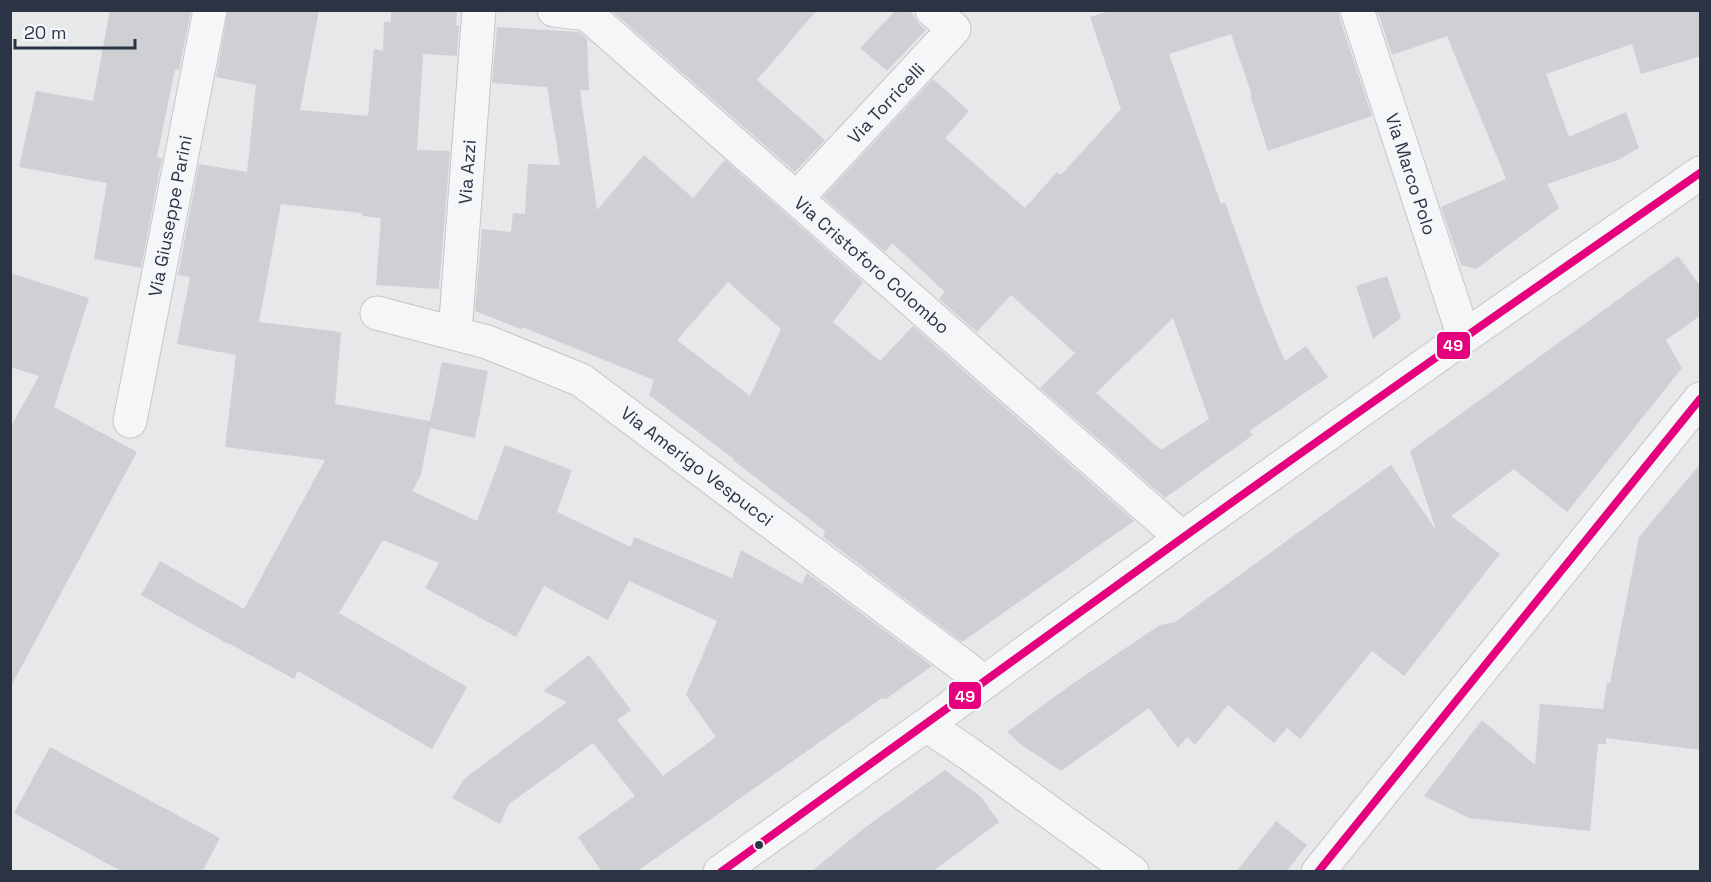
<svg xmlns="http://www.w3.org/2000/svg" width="1711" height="882" font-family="'Space Grotesk',sans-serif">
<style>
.building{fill:#ced0d3;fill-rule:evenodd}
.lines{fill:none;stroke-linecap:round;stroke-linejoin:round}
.minor-casing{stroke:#c4c6c8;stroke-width:35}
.minor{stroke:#f5f6f7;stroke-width:33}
.bus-1-casing{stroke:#f4f6f9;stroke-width:12}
.bus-1{stroke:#e5007d;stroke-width:8}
.bus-dot{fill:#2b3445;stroke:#f4f6f9;stroke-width:2}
.labels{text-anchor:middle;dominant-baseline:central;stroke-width:5;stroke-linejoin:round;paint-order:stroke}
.street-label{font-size:18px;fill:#2b3445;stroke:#f4f6f9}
.line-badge{stroke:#f4f6f9;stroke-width:2}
.badge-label{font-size:16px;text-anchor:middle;font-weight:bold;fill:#fff}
</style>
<rect width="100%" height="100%" fill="#e6e8ea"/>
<path class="building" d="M 110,10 L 191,10 L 179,70 L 175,69 L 157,157 L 162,158 L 141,268 L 94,259 L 107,183 L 19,167 L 36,91 L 93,101 Z
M 228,10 L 319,10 L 300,110 L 368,116 L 374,49 L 383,51 L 384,22 L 391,22 L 391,10 L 457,10 L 456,25 L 459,26 L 457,56 L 423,54 L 417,150 L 450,151 L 439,289 L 376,285 L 381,218 L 362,216 L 362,213 L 281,204 L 259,322 L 341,332 L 335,404 L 430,421 L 442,362 L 488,371 L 475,438 L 430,428 L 421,475 L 412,491 L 477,521 L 505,445 L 572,470 L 557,512 L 631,547 L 634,537 L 732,578 L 741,550 L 802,584 L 807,573 L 932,666 L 886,699 L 882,698 L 636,872 L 602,872 L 578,837 L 635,796 L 593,743 L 509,804 L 500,824 L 452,798 L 464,779 L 567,702 L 543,691 L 589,655 L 631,710 L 617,720 L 663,776 L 716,737 L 686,695 L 717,621 L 629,581 L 608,620 L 544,586 L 516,637 L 425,588 L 439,563 L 383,540 L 339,613 L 467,687 L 432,749 L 298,671 L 294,679 L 228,643 L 228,644 L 141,595 L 160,561 L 244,609 L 325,460 L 225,447 L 236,355 L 177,344 L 190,277 L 178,275 L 199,164 L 247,172 L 256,85 L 216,77 Z
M 611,10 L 817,10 L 757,80 L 825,140 L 795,172 Z
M 896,10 L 910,10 L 919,24 L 926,30 L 887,71 L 860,48 Z
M 1113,10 L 1339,10 L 1339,16 L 1372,116 L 1268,151 L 1250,95 L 1252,95 L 1231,34 L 1169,54 L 1221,204 L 1225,202 L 1263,309 L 1285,361 L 1306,346 L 1328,377 L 1249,431 L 1253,435 L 1165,498 L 1040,388 L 1075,353 L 1011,295 L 977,332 L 939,299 L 945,292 L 892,243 L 885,252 L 823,197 L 933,79 L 969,111 L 945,138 L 1025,208 L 1057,172 L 1061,175 L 1121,109 L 1090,17 ZM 1173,318 L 1209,419 L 1161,450 L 1096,393 Z
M 1377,10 L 1701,10 L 1701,56 L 1641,74 L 1632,44 L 1546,74 L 1569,137 L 1626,112 L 1639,148 L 1618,160 L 1547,184 L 1559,208 L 1476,269 L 1461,265 L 1441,207 L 1506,179 L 1447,36 L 1392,55 Z
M 497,27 L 579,32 L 587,39 L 589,90 L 580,90 L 597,210 L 644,155 L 693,198 L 725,160 L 863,282 L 833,322 L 880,361 L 913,326 L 1134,521 L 962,642 L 823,537 L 825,531 L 733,460 L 734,459 L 649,395 L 654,380 L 522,327 L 521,329 L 475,311 L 482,229 L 511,232 L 513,213 L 525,214 L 528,164 L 560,165 L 547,87 L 492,83 ZM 728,282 L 781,329 L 750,396 L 677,340 Z
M 1678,256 L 1701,287 L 1701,315 L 1666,340 L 1682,368 L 1567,512 L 1514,469 L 1451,516 L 1500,554 L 1404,676 L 1372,651 L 1300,739 L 1287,728 L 1274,743 L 1228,705 L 1195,745 L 1187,737 L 1178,748 L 1149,708 L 1061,771 L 1023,746 L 1007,732 L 1072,684 L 1160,625 L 1175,622 L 1391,465 L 1436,530 L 1410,451 Z
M 10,273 L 89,298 L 54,407 L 137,452 L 10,688 L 10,428 L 39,376 L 10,367 Z
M 1387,276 L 1401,318 L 1373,339 L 1356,286 Z
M 1701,463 L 1701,750 L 1606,738 L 1606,744 L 1598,744 L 1590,831 L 1469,818 L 1424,796 L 1482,720 L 1535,765 L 1540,704 L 1603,709 L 1607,682 L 1610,683 L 1639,537 Z
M 50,747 L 220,838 L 202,872 L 123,872 L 14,813 Z
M 945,770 L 981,797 L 999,822 L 932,872 L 811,872 L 863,829 Z
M 1276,821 L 1307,845 L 1286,872 L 1236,872 Z"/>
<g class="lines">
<g class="minor-casing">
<path id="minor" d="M 554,10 L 587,14 L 1182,538
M 1357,10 L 1464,337
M 797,198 L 954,29 L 932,10
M 377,313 L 487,342 L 581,380 L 958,662 L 984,682
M 455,333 L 479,10
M 130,421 L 210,10
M 926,725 L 968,753 L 1132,872
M 720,872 L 926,725 L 1182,538 L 1464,337 L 1700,173
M 1318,872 L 1700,399"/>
</g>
<use href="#minor" class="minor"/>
<g class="bus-1-casing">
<path id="bus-1" d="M 721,872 C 875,761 1028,650 1181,539 C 1353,415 1526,294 1700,173
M 1318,872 L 1700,399"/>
</g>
<use href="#bus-1" class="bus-1"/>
</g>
<circle class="bus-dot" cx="759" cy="845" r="5"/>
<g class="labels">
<g class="street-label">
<text transform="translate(886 103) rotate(-47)">Via Torricelli</text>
<text transform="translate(467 172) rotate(-86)">Via Azzi</text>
<text transform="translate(1411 174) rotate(72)">Via Marco Polo</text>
<text transform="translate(170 216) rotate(-79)">Via Giuseppe Parini</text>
<text transform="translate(872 265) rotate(41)">Via Cristoforo Colombo</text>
<text transform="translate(697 466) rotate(37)">Via Amerigo Vespucci</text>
</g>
</g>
<g class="line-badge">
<rect x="1436" y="331" width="35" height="29" rx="6" fill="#e5007d"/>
<rect x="948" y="681" width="34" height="29" rx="6" fill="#e5007d"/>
</g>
<g class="badge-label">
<text x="1453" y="351">49</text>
<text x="965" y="702">49</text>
</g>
<rect width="1711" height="882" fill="none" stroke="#2b3445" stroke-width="24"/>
<path d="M15 39v9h120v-9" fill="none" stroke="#2b3445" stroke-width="3"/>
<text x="24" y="39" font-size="18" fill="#2b3445" stroke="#f4f6f9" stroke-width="4.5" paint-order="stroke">20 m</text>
</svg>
